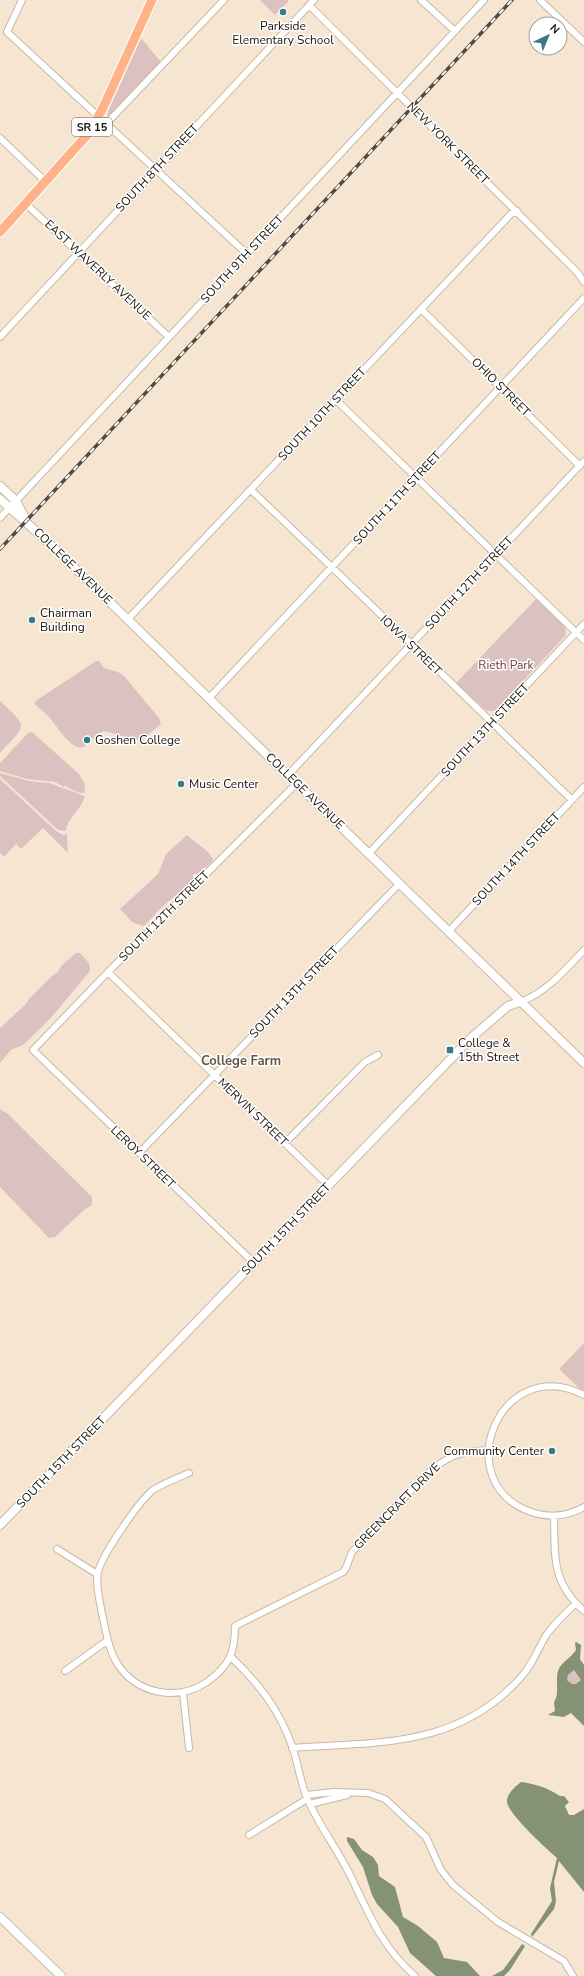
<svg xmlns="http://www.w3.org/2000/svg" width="584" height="1976" font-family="'Nunito Sans',sans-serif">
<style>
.green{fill:#dcc1c1}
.water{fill:#859274;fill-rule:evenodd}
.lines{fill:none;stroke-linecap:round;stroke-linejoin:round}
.street-casing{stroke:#c8b8a5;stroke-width:8}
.secondary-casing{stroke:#c8b8a5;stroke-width:10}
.primary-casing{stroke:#fff;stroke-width:11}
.street{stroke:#fff;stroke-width:6}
.secondary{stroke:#fff;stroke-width:8}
.primary{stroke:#ffb187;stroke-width:9}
.rail-casing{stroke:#544b40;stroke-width:3.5}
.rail{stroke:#fff;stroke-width:2;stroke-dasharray:6;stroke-linecap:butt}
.poi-dot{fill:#357c86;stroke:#fff;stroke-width:1.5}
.labels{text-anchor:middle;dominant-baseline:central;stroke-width:3;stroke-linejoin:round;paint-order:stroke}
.shield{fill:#fff;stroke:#5f5a56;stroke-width:1}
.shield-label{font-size:11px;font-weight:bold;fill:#1a140d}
.poi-label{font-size:12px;fill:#1a140d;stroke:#fff;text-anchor:start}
.street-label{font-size:12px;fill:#1a140d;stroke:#fff}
.park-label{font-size:12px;fill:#703a3c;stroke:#fff}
.neighbourhood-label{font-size:13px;font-weight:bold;fill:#625544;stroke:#fff}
</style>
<rect width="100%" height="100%" fill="#f6e6d1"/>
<path class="green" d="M 260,0 L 288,0 L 289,1 L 275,15 Z
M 141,38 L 162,63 L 109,117 L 107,114 Z
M 537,598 L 563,623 L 565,627 L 566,635 L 498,708 L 495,711 L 487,711 L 456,683 Z
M 96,661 L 99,661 L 104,668 L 118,672 L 124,676 L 159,718 L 161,724 L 142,740 C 138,741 134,739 130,738 C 100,733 109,723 84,747 C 71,752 56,724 48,716 C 44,711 38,708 34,703 L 37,700 Z
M 0,701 C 30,729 26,724 0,753 Z
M 32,732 L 79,774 L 84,782 L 85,793 C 76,793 70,789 65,785 L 64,787 L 55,782 L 27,779 L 0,771 L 0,763 L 28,733 Z
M 0,773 L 29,781 L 49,783 L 85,796 C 81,810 68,817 66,831 L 58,830 L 0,776 Z
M 0,779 L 56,831 L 63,835 L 67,834 L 68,853 L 43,828 L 21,849 L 16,844 L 4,857 L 0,853 Z
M 187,835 L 208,852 L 213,859 L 212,862 L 198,874 L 193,874 L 193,880 L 190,883 L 160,909 L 145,925 L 143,926 L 132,922 L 120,909 L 158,874 L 166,854 Z
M 76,953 L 80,953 L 89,963 L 90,971 L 50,1019 L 23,1045 L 11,1050 L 0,1063 L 0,1028 L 25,1005 L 29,999 L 53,975 L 58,972 L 61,966 Z
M 0,1109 L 8,1114 L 92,1197 L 92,1205 L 85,1209 L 55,1237 L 49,1238 L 0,1187 Z
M 584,1343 L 584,1390 L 580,1389 L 559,1369 Z
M 574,1670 L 581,1680 L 577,1684 L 572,1684 L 567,1680 L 568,1675 Z"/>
<path class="water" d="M 576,1642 L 581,1645 L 580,1659 L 584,1665 L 584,1726 L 571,1713 L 564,1717 L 548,1715 L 555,1711 L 554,1702 C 560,1693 555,1682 558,1671 C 561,1662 571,1658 576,1650 L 575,1643 ZM 574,1670 L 581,1680 L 576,1684 L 572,1684 L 567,1680 L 568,1675 Z
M 521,1782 C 536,1784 548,1788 560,1796 L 564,1796 L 569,1802 L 565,1806 L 569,1815 L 574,1815 L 584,1809 L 584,1892 L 559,1861 L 554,1882 L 556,1901 L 554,1909 L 532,1937 L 531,1934 L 552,1901 L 550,1888 L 557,1858 C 546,1848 509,1815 507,1802 C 506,1794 516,1786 521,1782 Z
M 347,1837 L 354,1839 L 362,1850 L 373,1857 L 378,1865 L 379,1876 L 395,1887 L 403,1917 L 418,1926 L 437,1942 L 444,1958 L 467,1962 L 480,1976 L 436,1976 L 410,1953 L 398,1927 L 377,1904 L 372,1895 L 363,1867 L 347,1841 Z
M 522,1944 L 525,1946 L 510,1970 L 504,1976 L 492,1976 L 503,1970 Z"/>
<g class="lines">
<g class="street-casing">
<path id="street" d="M 22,0 L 7,32 L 247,254
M 421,0 L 455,31
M 540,0 L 584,42
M 309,5 L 577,272 L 584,282
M 106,124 L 224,0
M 0,138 L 46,182
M 26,204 L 169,337
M 421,309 L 580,466
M 0,337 L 314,0
M 336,400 L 584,640
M 251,490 C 359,592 465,697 572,800
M 0,518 L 484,0
M 128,619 L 511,214 L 517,211
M 209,698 L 584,298
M 288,775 L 584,461
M 369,853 L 584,624
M 449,931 L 584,787
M 108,972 L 328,1185
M 520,1002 C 546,993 566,969 584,950
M 285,1143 L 365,1062 L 378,1055
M 139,1153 L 400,883
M 254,1263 L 33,1050 L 108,972 L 297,783
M 584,1395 C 500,1352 447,1482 531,1512 C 549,1518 568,1516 584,1507
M 189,1473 C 177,1478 164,1483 153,1490 C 139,1501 102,1555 98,1572 C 95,1585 100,1601 102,1614 C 106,1630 108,1649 117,1663 C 136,1694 177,1702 207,1682 C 229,1666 235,1653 235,1626 L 343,1572 L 346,1568 L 352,1552 L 434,1467 L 451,1457 L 466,1452 L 488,1450
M 554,1516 C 555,1556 551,1582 584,1611
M 57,1549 L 97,1574
M 231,1657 C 259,1684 279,1709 292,1746 C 298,1763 300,1781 307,1798 C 320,1828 341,1854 354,1883 C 371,1919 384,1949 415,1976
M 65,1671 L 108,1640
M 183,1693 L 189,1748
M 292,1748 C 379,1742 459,1748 522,1676 C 533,1664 538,1648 547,1634 C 555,1623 566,1613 576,1603
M 306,1795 L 334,1792 L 368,1793 L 385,1799 L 426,1837 L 441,1870 L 453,1885 L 498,1922 L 564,1961 L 573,1976
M 310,1804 L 347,1795
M 249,1835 L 307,1799"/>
</g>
<g class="secondary-casing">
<path id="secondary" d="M 0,486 L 16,501 L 25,518
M 0,499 L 49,543 L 584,1063
M 0,1525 L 471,1038 L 508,1006 L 520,1002
M 0,1917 L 61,1976"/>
</g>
<g class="primary-casing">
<path id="primary" d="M 0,232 L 88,134 L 102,110 L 152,0"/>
</g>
<use href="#street" class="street"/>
<use href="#secondary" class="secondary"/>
<use href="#primary" class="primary"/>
<g class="rail-casing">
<path id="rail" d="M 0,549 L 512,0"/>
</g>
<use href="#rail" class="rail"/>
</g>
<g class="poi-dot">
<circle cx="283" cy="12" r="4"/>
<circle cx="32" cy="620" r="4"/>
<circle cx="87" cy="740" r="4"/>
<circle cx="181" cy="784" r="4"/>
<rect x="446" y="1046" width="8" height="8" rx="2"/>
<circle cx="552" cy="1451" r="4"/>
</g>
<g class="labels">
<rect class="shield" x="72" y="118" width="40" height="18" rx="3"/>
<g class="shield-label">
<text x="92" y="127">SR 15</text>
</g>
<g class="poi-label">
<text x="283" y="26" text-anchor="middle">Parkside<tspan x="283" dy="14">Elementary School</tspan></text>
<text x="40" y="613">Chairman<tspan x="40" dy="14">Building</tspan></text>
<text x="95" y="740">Goshen College</text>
<text x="189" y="784">Music Center</text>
<text x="458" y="1043">College &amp;<tspan x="458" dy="14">15th Street</tspan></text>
<text x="544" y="1451" text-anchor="end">Community Center</text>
</g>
<g class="street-label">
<text transform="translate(448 143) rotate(45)">NEW YORK STREET</text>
<text transform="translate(157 168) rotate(-47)">SOUTH 8TH STREET</text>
<text transform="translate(242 259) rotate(-47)">SOUTH 9TH STREET</text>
<text transform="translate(98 270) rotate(43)">EAST WAVERLY AVENUE</text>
<text transform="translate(501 387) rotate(45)">OHIO STREET</text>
<text transform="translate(322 414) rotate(-47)">SOUTH 10TH STREET</text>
<text transform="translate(397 498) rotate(-47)">SOUTH 11TH STREET</text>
<text transform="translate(73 566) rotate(44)">COLLEGE AVENUE</text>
<text transform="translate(469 583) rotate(-47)">SOUTH 12TH STREET</text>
<text transform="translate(411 645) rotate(44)">IOWA STREET</text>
<text transform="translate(485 730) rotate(-47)">SOUTH 13TH STREET</text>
<text transform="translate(305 791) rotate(44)">COLLEGE AVENUE</text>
<text transform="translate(516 859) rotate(-47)">SOUTH 14TH STREET</text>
<text transform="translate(164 916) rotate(-45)">SOUTH 12TH STREET</text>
<text transform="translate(294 992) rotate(-46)">SOUTH 13TH STREET</text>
<text transform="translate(253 1112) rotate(44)">MERVIN STREET</text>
<text transform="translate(143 1157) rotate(44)">LEROY STREET</text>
<text transform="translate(286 1229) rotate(-46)">SOUTH 15TH STREET</text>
<text transform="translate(61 1462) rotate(-46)">SOUTH 15TH STREET</text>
<text transform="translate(397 1506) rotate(-45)">GREENCRAFT DRIVE</text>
</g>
<g class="park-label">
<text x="506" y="665">Rieth Park</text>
</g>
<g class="neighbourhood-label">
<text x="241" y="1061">College Farm</text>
</g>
</g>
<g transform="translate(548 36) rotate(44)"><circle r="19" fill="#ffffff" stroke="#a3a19e"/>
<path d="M0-3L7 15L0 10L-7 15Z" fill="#357c86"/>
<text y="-6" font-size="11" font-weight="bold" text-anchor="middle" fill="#1a140d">N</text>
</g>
</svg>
